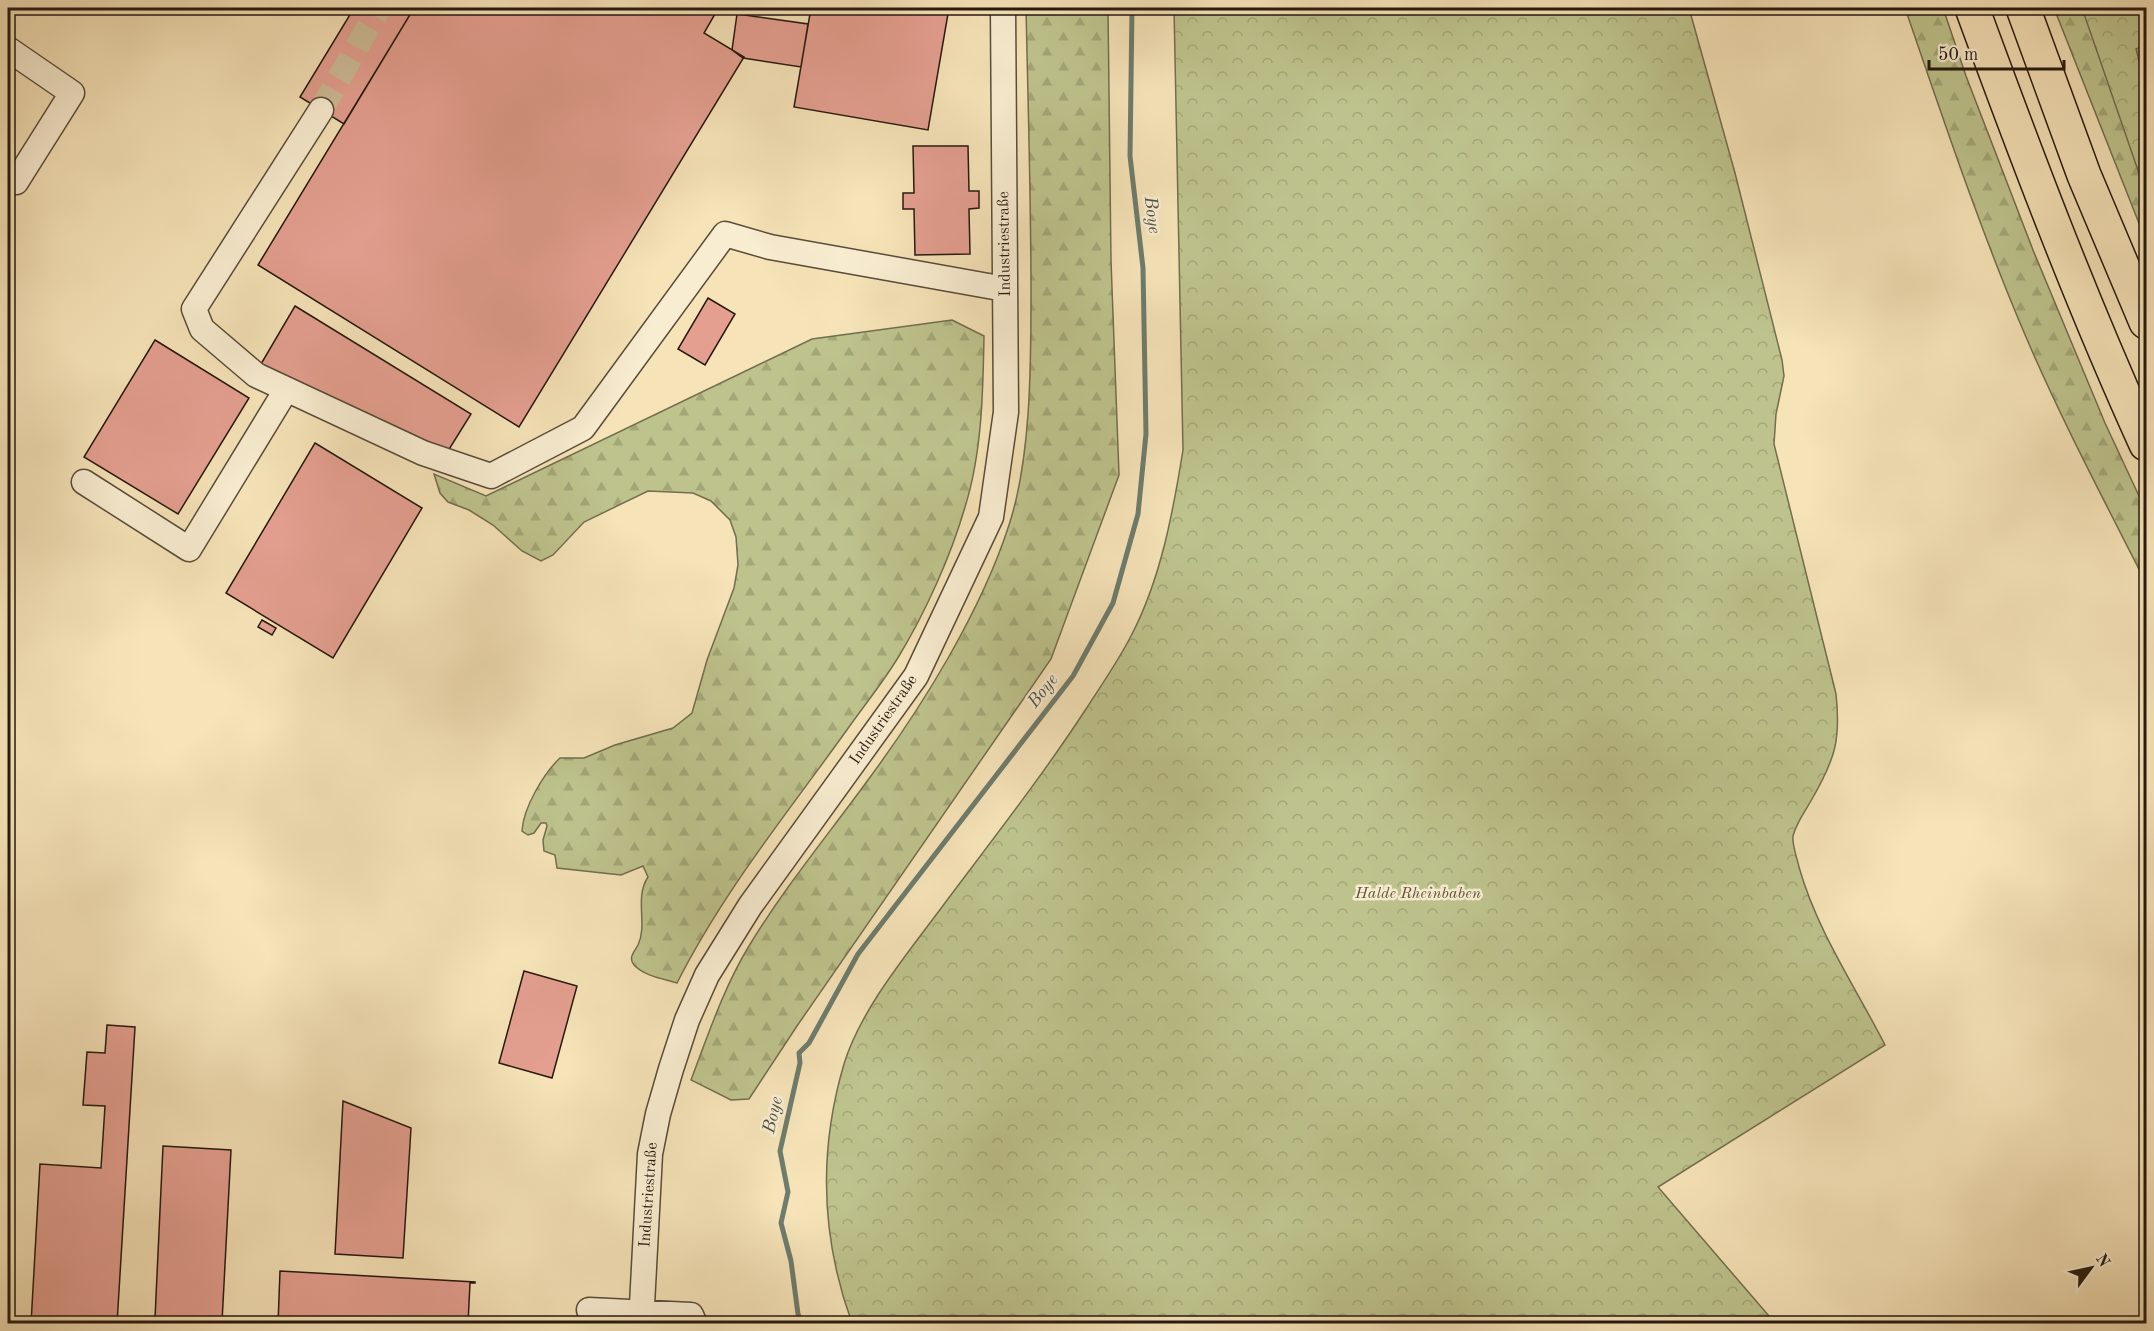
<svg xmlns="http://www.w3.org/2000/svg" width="2154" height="1331" font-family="'Old Standard TT',serif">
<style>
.forest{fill:url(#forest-firs);stroke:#726e4e;stroke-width:1.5}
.park{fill:url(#park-crowns);stroke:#726e4e;stroke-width:1.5}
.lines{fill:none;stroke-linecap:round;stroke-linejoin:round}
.stream{stroke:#6d7c6d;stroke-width:5}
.building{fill:#e49f90;stroke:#25190f;stroke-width:1.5}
.minor-tunnel{stroke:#ccbb96;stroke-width:24;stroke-dasharray:24 12;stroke-linecap:butt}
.minor-casing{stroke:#594c39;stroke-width:27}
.highway-casing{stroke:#25190f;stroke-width:36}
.minor{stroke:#f9edd1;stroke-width:24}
.highway{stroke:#f6e3b8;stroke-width:33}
.labels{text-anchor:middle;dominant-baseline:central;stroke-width:5;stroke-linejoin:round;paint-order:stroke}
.street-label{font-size:16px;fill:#25190f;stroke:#f9edd1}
.park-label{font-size:16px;font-style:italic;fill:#5b543b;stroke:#f9edd1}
.water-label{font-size:18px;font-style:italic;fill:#4f5346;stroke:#f9edd1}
</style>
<defs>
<pattern id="forest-firs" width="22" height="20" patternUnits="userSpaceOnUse" patternTransform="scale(1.5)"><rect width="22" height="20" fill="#bec38d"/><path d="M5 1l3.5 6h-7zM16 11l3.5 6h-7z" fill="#a3a778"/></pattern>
<pattern id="park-crowns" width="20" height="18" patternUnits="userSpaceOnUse" patternTransform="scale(1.5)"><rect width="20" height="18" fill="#bec38d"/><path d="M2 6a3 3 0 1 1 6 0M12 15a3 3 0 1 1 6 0" fill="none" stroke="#a3a778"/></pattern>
</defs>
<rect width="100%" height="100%" fill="#f6e3b8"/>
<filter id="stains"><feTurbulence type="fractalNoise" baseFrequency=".00333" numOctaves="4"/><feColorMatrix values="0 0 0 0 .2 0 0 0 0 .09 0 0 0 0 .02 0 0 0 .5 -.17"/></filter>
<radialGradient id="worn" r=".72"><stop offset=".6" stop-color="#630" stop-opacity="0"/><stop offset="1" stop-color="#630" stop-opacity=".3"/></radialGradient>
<path class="forest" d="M 1026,8 L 1108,8 L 1111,261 L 1119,475 L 1051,659 L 797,1026 L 749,1099 L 731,1100 L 691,1080 C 708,1035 724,987 749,946 C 784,888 828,835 868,780 C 922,707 981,612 1009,525 C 1031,458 1031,365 1031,294 C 1031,198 1028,103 1026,8 Z
M 1905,8 L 1943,8 L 1966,76 L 2033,250 L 2105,423 L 2146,511 L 2146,583 C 2105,502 2062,421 2026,337 C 1980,230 1943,118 1905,8 Z
M 2054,8 L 2146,8 L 2146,241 Z
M 952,320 L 984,336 C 983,392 982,453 965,507 C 951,556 925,613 899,656 C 884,681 866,703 849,727 C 789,811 724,890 677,983 C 664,979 644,976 634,965 C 628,958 634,952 638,945 C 648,924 634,898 648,877 L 643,866 L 621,875 L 557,868 L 555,855 L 544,851 L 543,840 L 547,826 L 546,823 L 541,823 L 534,833 L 528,835 L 522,831 C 523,808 544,773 560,758 L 584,758 L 615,745 L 673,728 L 692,713 L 707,660 L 734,588 L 738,565 L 736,537 L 730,520 L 711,501 L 693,493 L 648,491 L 584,522 L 553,555 L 541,561 L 522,551 L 493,525 L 469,510 L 448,502 L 440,493 L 434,474 L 486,496 L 812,339 Z"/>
<path class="park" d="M 1174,8 L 1689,8 L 1735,173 L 1782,360 L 1784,376 L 1776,414 L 1774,444 L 1836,694 C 1841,740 1835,759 1812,799 C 1806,810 1796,823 1793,836 C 1792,846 1797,857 1799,867 C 1817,931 1855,986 1885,1045 L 1658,1187 L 1775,1323 L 852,1323 C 821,1238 818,1152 844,1064 C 860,1011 906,955 939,911 C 989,844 1041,778 1086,709 C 1102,684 1119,660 1132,634 C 1161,578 1173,512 1183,450 Z
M 2082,8 L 2146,8 L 2146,45 L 2136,49 L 2146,87 L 2146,180 L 2142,182 Z"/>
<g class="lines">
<path class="stream" d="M 803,1324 L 798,1314 L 791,1261 L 781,1223 L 788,1192 L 780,1151 L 800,1063 L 799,1053 L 809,1043 L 858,954 L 1073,676 L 1113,603 L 1138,514 L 1146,434 L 1143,268 L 1130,156 L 1132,8"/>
</g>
<path class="building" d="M 354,8 L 414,8 L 344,124 L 300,97 Z
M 414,8 L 704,8 L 715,14 L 704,33 L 744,57 L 519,427 L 258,265 Z
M 811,8 L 949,8 L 928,130 L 794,107 Z
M 737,14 L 808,24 L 801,67 L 743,58 L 732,50 Z
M 913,146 L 968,146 L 969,191 L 979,191 L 979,208 L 969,209 L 970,254 L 915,255 L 914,209 L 903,209 L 903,193 L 914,193 Z
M 708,298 L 735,314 L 705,365 L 678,349 Z
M 295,306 L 471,414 L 448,451 L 261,364 Z
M 155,340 L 249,398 L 178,514 L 84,457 Z
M 315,443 L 422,508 L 333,658 L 226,593 Z
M 262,620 L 276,628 L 272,635 L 258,627 Z
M 524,971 L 577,986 L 552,1078 L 499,1063 Z
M 107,1025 L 135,1027 L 117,1324 L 31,1324 L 40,1164 L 101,1168 L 105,1106 L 83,1105 L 87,1052 L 105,1053 Z
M 343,1101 L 411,1128 L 403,1258 L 335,1254 Z
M 163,1146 L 231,1150 L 222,1322 L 155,1318 Z
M 280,1271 L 475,1282 L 475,1283 L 470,1283 L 468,1324 L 278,1324 Z"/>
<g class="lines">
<path class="minor-tunnel" d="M 321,110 L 379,8"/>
<g class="minor-casing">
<path id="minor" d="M 8,49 L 72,93 L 16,182 L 8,176
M 321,110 L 194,309 L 202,329 L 256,375 L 423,453 L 491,476 L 583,428 L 725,234 L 770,247 L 1005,289
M 84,482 L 189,549 L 286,390
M 589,1310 L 691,1315 L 695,1324
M 641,1324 L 650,1154 L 658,1114 L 671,1069 L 687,1020 L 707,975 L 750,906 L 916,676 L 991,517 L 1006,412 L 1003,8"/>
</g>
<g class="highway-casing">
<path id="highway" d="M 1972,8 C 2026,155 2081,301 2146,444
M 2023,8 L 2084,175 L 2146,322"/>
</g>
<use href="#minor" class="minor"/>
<use href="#highway" class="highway"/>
</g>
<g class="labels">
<g class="street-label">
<text transform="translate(1005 244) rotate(-91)">Industriestraße</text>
<text transform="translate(884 720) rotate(-55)">Industriestraße</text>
<text transform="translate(649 1195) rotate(-86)">Industriestraße</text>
</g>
<g class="park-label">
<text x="1418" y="894">Halde Rheinbaben</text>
</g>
<g class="water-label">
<text transform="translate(1152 215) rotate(83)">Boye</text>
<text transform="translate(1043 691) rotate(-52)">Boye</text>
<text transform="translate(773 1115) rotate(-77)">Boye</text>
</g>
</g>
<rect width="2154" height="1331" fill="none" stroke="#f6e3b8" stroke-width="30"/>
<rect x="9" y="9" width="2136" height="1313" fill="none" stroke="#25190f" stroke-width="3"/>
<rect x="15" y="15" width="2124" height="1301" fill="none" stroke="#25190f" stroke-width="1.5"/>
<g transform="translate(2091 1268) rotate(57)" stroke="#f9edd1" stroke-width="4.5" paint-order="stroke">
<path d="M0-4.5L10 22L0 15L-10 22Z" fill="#25190f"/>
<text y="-9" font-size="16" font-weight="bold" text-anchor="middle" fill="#25190f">N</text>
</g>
<path d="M1929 60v9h135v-9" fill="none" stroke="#25190f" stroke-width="3"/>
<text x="1938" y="60" font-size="18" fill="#25190f" stroke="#f9edd1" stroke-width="4.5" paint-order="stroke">50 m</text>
<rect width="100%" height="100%" filter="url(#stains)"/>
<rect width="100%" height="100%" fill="url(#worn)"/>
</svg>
